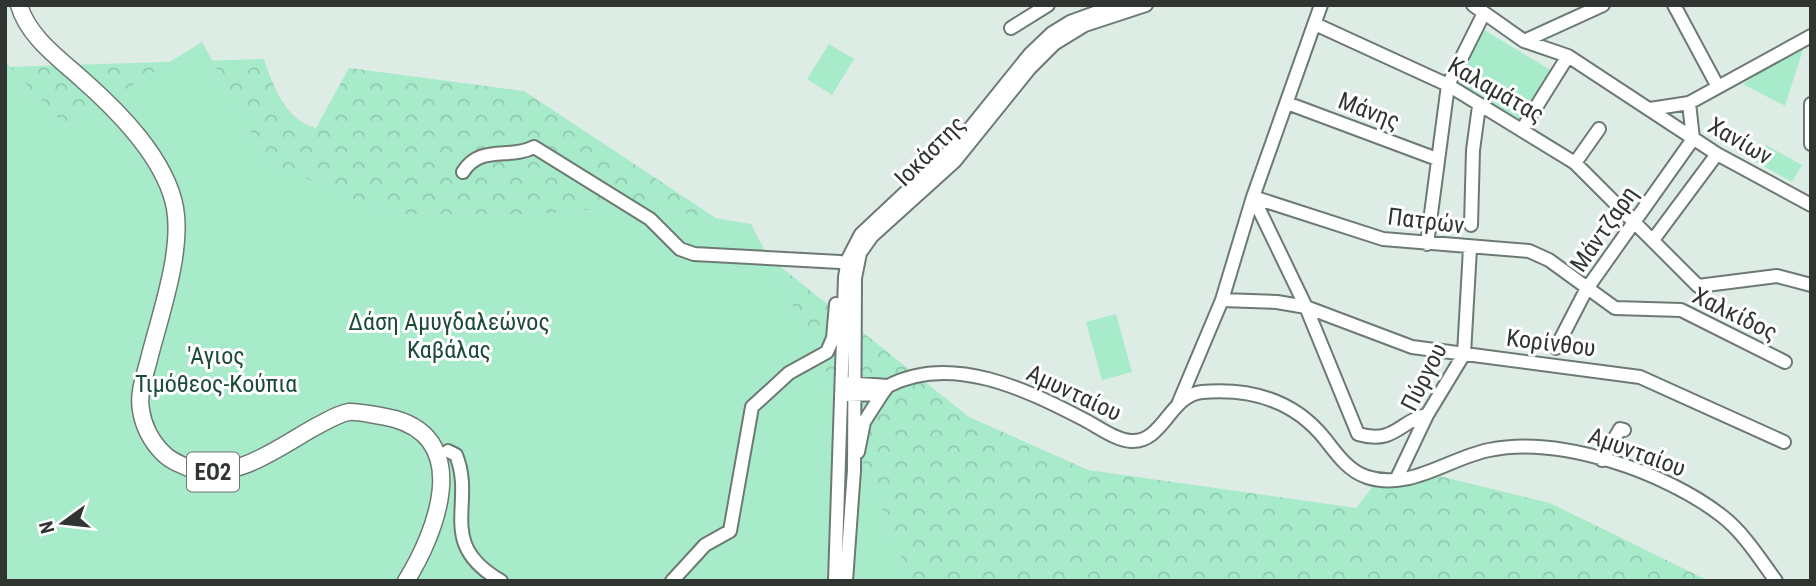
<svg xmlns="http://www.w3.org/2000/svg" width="1816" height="586" font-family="'Roboto Condensed',sans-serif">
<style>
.forest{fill:url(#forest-crowns)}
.green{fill:#a7ebcb}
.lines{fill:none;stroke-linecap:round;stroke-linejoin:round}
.minor-casing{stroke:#6d7a73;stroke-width:16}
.major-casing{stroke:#6d7a73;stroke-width:19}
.minor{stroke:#fff;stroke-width:12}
.major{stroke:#fff;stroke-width:16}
.labels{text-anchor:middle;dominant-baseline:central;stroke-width:6;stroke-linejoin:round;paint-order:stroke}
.shield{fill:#fff;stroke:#6e7270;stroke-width:2}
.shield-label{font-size:23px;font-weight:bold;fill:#303532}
.street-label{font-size:24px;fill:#303532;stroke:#fff}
.park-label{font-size:24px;fill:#1c4b38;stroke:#fff}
</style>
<defs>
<pattern id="forest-crowns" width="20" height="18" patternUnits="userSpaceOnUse" patternTransform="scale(1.75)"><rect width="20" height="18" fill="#a7ebcb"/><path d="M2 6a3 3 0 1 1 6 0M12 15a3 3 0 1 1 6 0" fill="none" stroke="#90caaf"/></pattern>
</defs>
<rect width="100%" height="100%" fill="#ddece4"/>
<path class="forest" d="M 264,59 C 273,86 285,120 316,128 L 349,68 L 524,91 L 737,232 L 969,417 L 1088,470 L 1356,508 L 1379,479 L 1427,473 L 1550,503 L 1709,581 L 5,581 L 5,67 Z"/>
<path class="green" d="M 1484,30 L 1554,72 L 1523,122 L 1455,84 Z
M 202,42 L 268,162 L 389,214 L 534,214 L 639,206 L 751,224 L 822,361 L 911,581 L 5,581 L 5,62 L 66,126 Z
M 1805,43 L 1785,106 L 1743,84 Z
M 829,44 L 854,59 L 832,95 L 807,79 Z
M 1766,145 L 1802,165 L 1792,182 L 1756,162 Z
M 1116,314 L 1132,372 L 1102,380 L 1086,322 Z"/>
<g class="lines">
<g class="minor-casing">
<path id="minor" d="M 1321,5 L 1253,197 L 1306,307 L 1412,347 L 1640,377 L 1784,442
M 1473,5 L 1524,41 L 1568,56 L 1717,154 L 1811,205
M 1674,5 L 1718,87
M 1315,24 L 1448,85 L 1575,163 L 1698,286 L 1777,276 L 1811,285
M 1011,28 L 1048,5
M 1524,41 L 1603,5
M 1287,103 L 1437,159
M 1811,104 L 1811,144
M 1650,109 L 1689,103 L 1811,36
M 1523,128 L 1568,56
M 1575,163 L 1599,129
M 463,172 C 480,144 510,160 534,147 L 650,219 L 680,249 L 694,254 L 840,262
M 1471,225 L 1473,150 L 1479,106
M 1653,240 L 1717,154
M 1427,244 L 1448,85 L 1484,13
M 1222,300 L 1253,197 L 1383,239 L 1529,251 L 1549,260 L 1615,308 L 1681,310 L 1785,362
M 1556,348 L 1586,290 L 1693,139 L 1689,103
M 846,383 L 888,386 L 882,394 L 847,395
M 888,386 C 951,353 1025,389 1083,419 C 1097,426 1115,440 1131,441 C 1163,443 1170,395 1202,392 C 1250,388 1294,400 1325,439 C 1336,453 1348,471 1367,477 C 1410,491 1449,458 1489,450 C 1559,435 1666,472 1722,516 C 1743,532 1760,559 1776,581
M 1179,402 L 1222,300 L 1277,302 L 1306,307 L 1358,434 C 1395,445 1400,420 1427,415
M 448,451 L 456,455 C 476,504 435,543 501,581
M 858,452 L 864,422 L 882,394
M 1602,460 L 1620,429 L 1624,430
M 1397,478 L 1427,415 L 1464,354 L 1470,248
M 672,581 L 705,545 L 730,531 L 752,407 L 789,373 L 827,352 L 833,338 L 836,304
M 835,581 L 845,277 L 848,259 L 861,234 L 959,142 L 1030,54 L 1052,33 L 1070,22 L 1117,5
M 846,581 L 854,470 L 855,278 L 860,253 L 872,236 L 955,161 L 1030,68 L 1054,44 L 1085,25 L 1146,5"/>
</g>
<g class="major-casing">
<path id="major" d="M 19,5 C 28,37 60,59 84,81 C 119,112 166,159 175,208 C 183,253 159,318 148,363 C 144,378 138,394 141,410 C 143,425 151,441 162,452 C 169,460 179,464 189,468 C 234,483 277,448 315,427 C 325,422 337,414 349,412 C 356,411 387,417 395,419 C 473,441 435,535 406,581"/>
</g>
<use href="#minor" class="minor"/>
<use href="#major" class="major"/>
</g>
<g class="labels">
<rect class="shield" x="187" y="452.5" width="52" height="39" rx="5"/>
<g class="shield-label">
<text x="213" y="472">ΕΟ2</text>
</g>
<g class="street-label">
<text transform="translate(1496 90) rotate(30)">Καλαμάτας</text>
<text transform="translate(1369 111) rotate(21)">Μάνης</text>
<text transform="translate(1740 141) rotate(30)">Χανίων</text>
<text transform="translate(930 151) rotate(-45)">Ιοκάστης</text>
<text transform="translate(1426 221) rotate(7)">Πατρών</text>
<text transform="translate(1604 229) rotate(-55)">Μάντζαρη</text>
<text transform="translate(1735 314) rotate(26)">Χαλκίδος</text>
<text transform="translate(1551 343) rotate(7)">Κορίνθου</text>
<text transform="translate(1424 377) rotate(-63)">Πύργου</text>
<text transform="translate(1074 393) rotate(25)">Αμυνταίου</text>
<text transform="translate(1637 452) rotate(20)">Αμυνταίου</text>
</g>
<g class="park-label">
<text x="449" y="322">Δάση Αμυγδαλεώνος<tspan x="449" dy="28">Καβάλας</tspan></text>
<text x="216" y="356">'Αγιος<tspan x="216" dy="28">Τιμόθεος-Κούπια</tspan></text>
</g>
</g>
<rect width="1816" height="586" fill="none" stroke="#303532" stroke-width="14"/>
<g transform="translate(63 523) rotate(255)" stroke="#ffffff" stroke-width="5" paint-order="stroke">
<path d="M0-5L12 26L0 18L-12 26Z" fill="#303532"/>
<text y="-10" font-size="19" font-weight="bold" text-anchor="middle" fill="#303532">N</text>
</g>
</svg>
